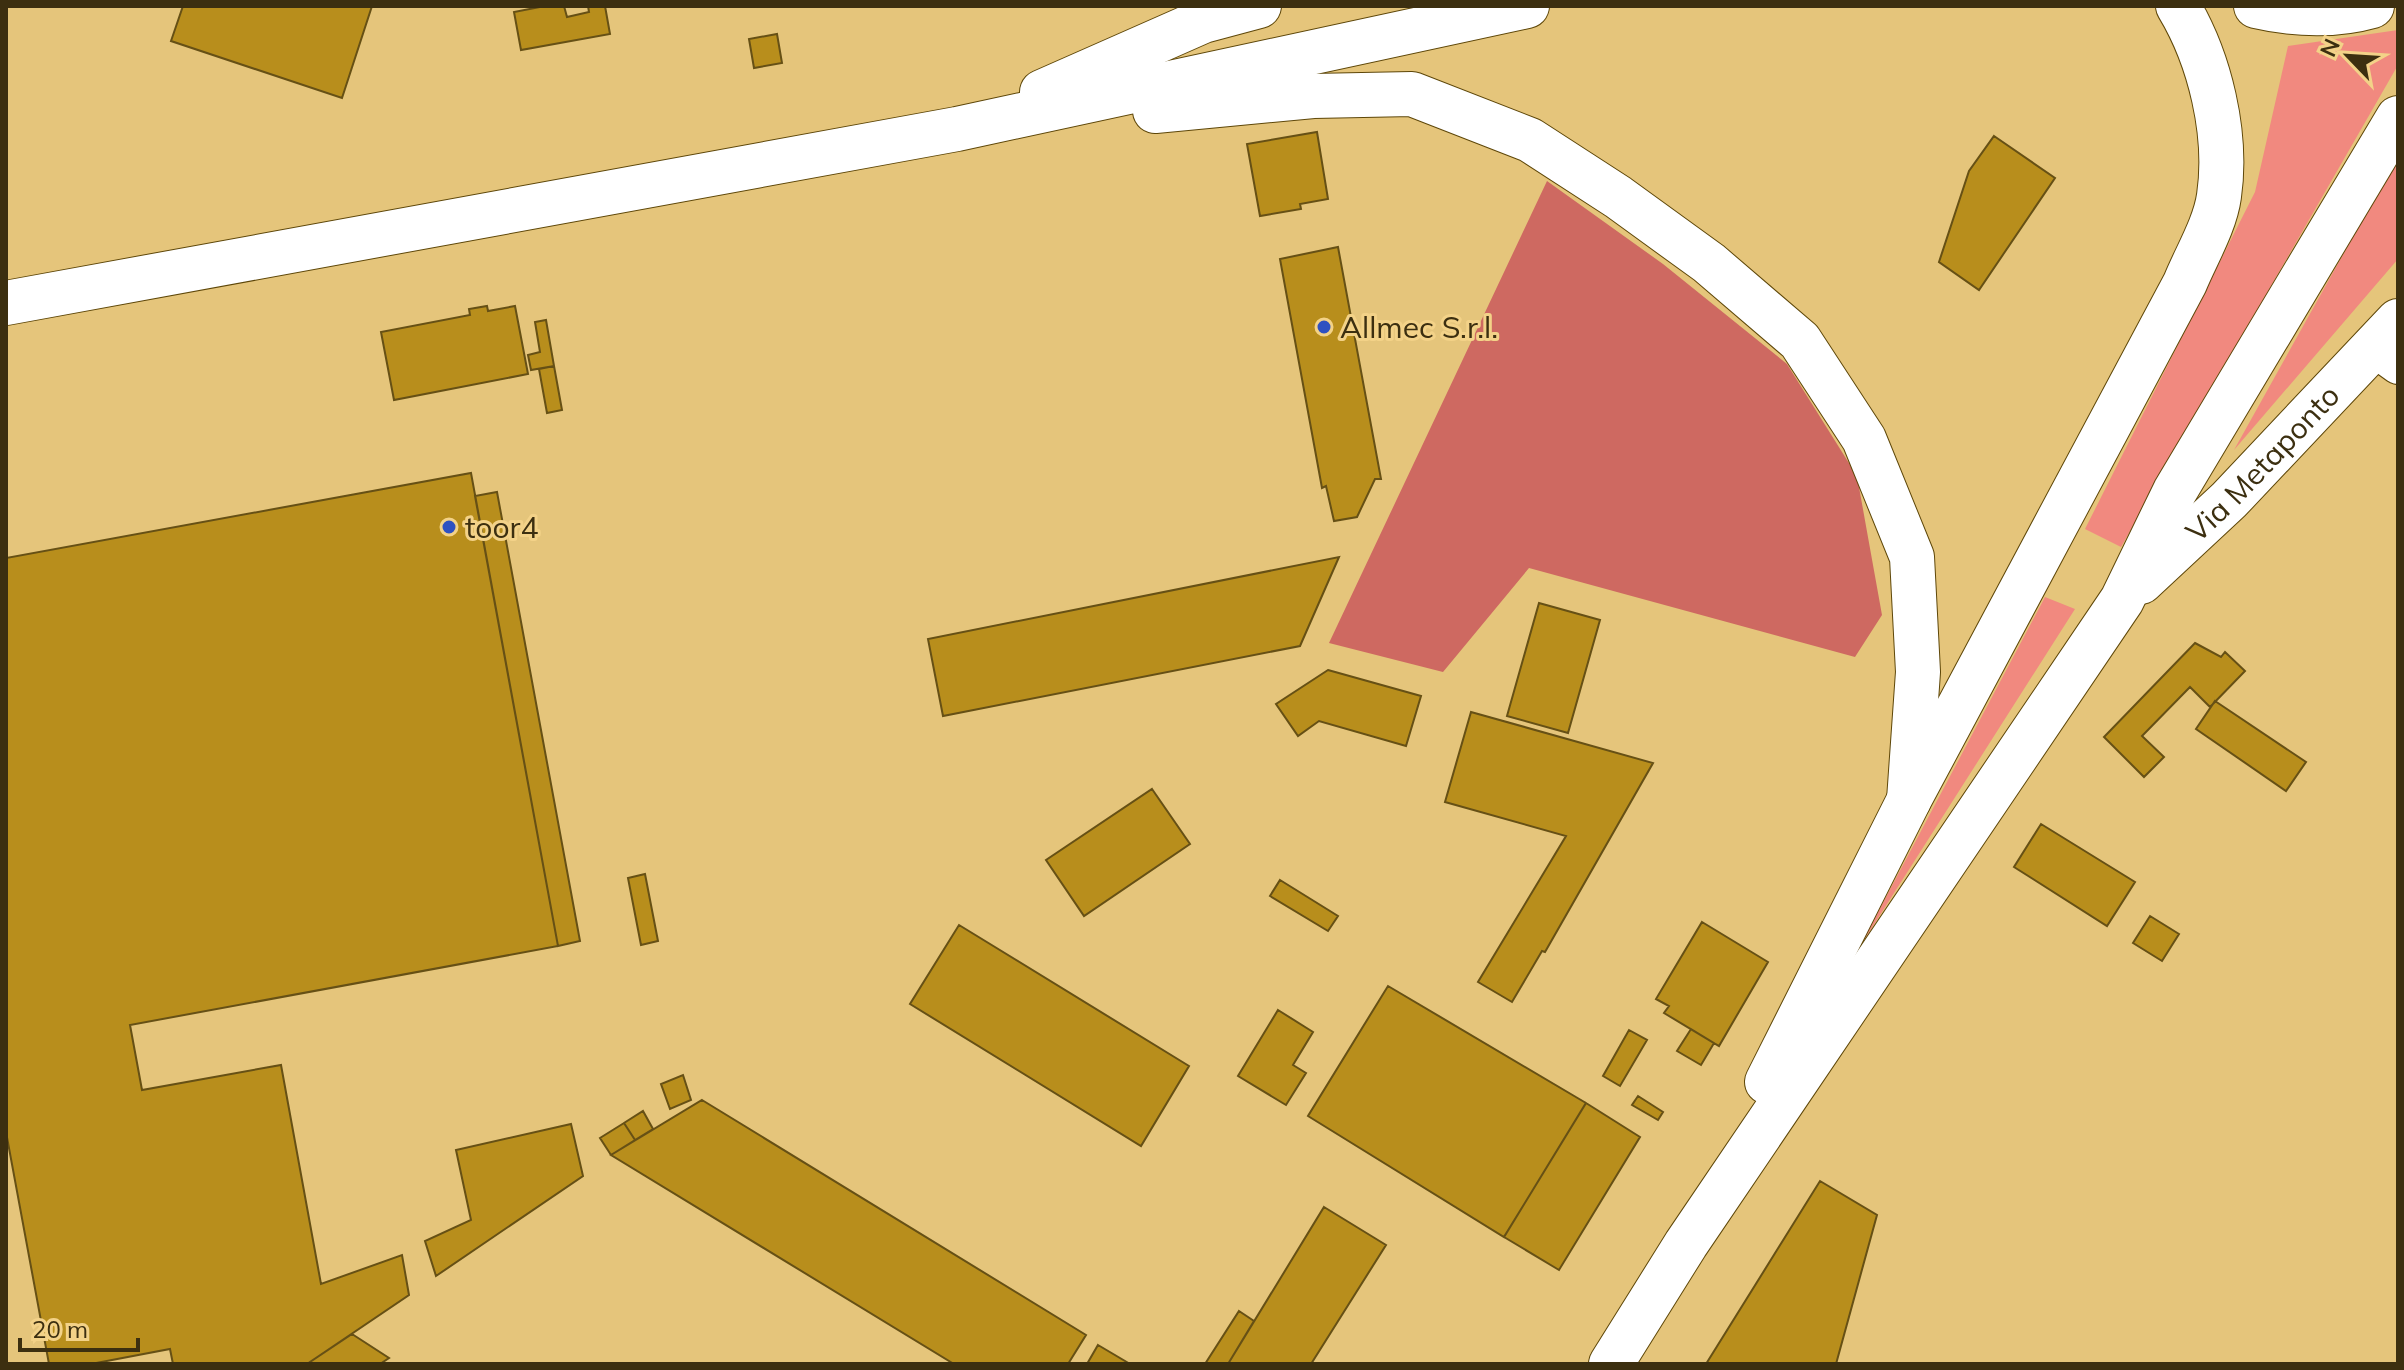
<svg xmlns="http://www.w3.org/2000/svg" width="2404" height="1370" font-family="Mulish,sans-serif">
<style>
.green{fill:#f1897f}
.forest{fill:#ce6961}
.building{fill:#b88e1c;stroke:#665015;stroke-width:2}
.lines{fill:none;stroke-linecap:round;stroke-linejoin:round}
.street-casing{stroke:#5e4709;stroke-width:38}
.secondary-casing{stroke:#5e4709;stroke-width:46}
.street{stroke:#fff;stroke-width:36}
.secondary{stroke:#fff;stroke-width:44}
.poi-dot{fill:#2e51c1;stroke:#f3d288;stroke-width:3}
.labels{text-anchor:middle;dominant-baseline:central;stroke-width:6;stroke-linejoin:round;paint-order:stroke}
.poi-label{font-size:30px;fill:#3c2f10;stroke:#f3d288;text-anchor:start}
.street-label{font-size:30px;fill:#3c2f10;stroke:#f3d288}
</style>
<rect width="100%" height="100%" fill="#e5c57b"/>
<path class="green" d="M 2398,30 L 2398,65 L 2121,547 L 2085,529 L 2255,192 L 2288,46 Z
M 2398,156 L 2398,259 L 2234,450 Z
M 2045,597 L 2075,609 L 1859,948 Z"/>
<path class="forest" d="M 1547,181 L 1663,264 L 1787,364 L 1857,476 L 1882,615 L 1855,657 L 1529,568 L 1443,672 L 1329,643 Z"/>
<path class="building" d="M 183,6 L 372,6 L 342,98 L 171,41 Z
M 545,6 L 564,6 L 567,17 L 589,12 L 588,6 L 605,6 L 610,34 L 521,50 L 514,12 Z
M 777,34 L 782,63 L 754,68 L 749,39 Z
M 1317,132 L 1328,199 L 1300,204 L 1301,209 L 1260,216 L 1247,144 Z
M 1994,136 L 2055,178 L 1979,290 L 1939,262 L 1969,171 Z
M 1338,247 L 1381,479 L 1375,479 L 1357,517 L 1334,521 L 1326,486 L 1322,488 L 1280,259 Z
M 487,306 L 488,311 L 515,306 L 528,374 L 394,400 L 381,332 L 470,315 L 469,309 Z
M 546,320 L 554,366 L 531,370 L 528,355 L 540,352 L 535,322 Z
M 554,366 L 562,410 L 547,413 L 539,369 Z
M 471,473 L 558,946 L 130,1025 L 142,1090 L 281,1065 L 321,1284 L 402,1255 L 409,1295 L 307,1364 L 173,1364 L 170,1349 L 91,1364 L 49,1364 L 6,1132 L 6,558 Z
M 497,492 L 580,941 L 558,946 L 475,496 Z
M 1339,557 L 1300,646 L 943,716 L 928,639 Z
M 1539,603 L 1600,620 L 1568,733 L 1507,716 Z
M 2195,643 L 2221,657 L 2225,652 L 2245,671 L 2210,707 L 2190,687 L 2142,736 L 2164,757 L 2144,777 L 2104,737 Z
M 1328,670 L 1421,696 L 1406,746 L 1319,721 L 1298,736 L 1276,704 Z
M 2215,701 L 2306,762 L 2286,791 L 2196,729 Z
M 1471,712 L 1653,763 L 1545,952 L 1542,951 L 1512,1002 L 1478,982 L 1566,836 L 1445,802 Z
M 1152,789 L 1190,844 L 1084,916 L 1046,860 Z
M 2041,824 L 2135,882 L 2107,926 L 2014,867 Z
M 645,874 L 658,941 L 641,945 L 628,878 Z
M 1280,880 L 1338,916 L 1328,931 L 1270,896 Z
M 2150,916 L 2179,934 L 2162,961 L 2133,943 Z
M 1702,922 L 1768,962 L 1719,1046 L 1664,1013 L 1669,1006 L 1656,999 Z
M 959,925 L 1189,1066 L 1141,1146 L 910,1004 Z
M 1388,986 L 1586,1103 L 1504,1237 L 1308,1116 Z
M 1278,1010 L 1313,1032 L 1293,1065 L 1306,1073 L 1286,1105 L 1238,1076 Z
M 1691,1029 L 1714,1043 L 1701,1065 L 1677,1051 Z
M 1629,1030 L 1647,1040 L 1620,1086 L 1603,1076 Z
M 683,1075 L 691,1100 L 670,1109 L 661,1084 Z
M 1638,1096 L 1663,1112 L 1658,1120 L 1632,1105 Z
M 702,1100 L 1086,1335 L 1068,1364 L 954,1364 L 611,1155 Z
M 1586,1103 L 1640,1137 L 1559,1270 L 1504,1237 Z
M 643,1111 L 653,1129 L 635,1140 L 624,1123 Z
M 624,1123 L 635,1140 L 611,1155 L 600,1138 Z
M 571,1124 L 583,1176 L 436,1276 L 425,1241 L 471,1220 L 456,1150 Z
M 1820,1181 L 1877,1215 L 1836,1364 L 1706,1364 Z
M 1324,1207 L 1386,1245 L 1311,1364 L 1228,1364 Z
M 1239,1311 L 1254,1321 L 1228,1364 L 1205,1364 Z
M 352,1334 L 389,1358 L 380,1364 L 307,1364 Z
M 1098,1345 L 1130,1364 L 1087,1364 Z"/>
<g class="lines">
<g class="street-casing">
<path id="street" d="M 2373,348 L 2398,366"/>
</g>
<g class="secondary-casing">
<g id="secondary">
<path d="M 2256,6 C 2295,15 2333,17 2372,6"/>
<path d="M 1042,92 L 1203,21 L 1259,6"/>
<path d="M 1155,111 L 1313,96 L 1412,94 L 1530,140 L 1618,197 L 1709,263 L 1800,341 L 1864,439 L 1912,557 L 1918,672 L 1909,800"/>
<path d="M 6,303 L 957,129 L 1527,6"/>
<path id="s1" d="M 2141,582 L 2229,500 L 2398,321"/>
<path d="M 1767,1082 L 1909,800 L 2185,283 C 2196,256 2215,225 2219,196 C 2228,134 2210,59 2178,6"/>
<path d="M 1611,1364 L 1686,1244 L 2122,600 L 2175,491 L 2398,118"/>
</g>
</g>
<use href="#street" class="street"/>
<use href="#secondary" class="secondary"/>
</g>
<g class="poi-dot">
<circle cx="1324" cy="327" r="8"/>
<circle cx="449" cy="527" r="8"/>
</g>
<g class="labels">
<g class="poi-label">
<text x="1340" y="327">Allmec S.r.l.</text>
<text x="465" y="527">toor4</text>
</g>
<g class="street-label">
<text stroke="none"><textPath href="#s1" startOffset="170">Via Metaponto</textPath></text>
</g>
</g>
<rect width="2404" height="1370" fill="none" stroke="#3c2f10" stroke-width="16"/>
<g transform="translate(2348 56) rotate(295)" stroke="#f3d288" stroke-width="6" paint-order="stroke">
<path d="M0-6L14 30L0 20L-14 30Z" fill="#3c2f10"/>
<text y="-12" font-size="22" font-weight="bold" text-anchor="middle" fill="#3c2f10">N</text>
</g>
<path d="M20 1338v12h118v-12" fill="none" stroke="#3c2f10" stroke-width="4"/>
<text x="32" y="1338" font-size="24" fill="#3c2f10" stroke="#f3d288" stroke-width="6" paint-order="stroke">20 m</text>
</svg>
